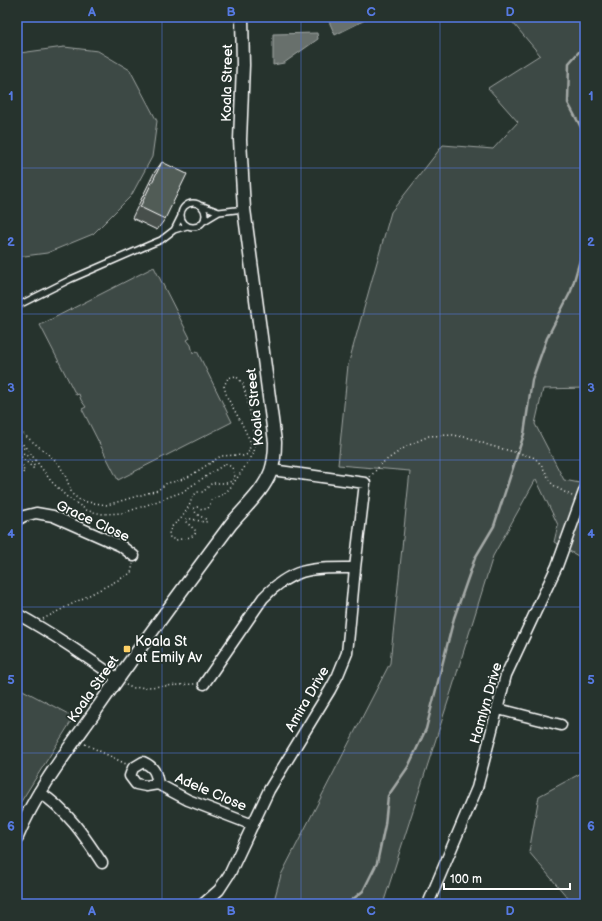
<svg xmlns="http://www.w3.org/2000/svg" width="602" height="921" font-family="'Balsamiq Sans',sans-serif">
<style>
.green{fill:#3e4944;stroke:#9ea4a2}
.water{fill:#67706c;stroke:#a4a9a7}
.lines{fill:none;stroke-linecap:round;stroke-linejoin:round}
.stream{stroke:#a4a9a7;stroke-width:2.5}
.service-casing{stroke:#fff;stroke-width:8}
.minor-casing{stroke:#fff;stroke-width:13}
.tertiary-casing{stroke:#fff;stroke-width:15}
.path{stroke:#fff;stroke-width:1.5;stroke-dasharray:1 3;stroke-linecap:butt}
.service{stroke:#26332d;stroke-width:5}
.minor{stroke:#26332d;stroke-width:10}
.tertiary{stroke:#26332d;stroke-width:12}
.wall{fill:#464f4b;stroke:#fff}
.building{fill:#515c57;stroke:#fff}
.grid{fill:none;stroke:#567ae2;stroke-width:1;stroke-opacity:0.55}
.poi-dot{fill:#ffd166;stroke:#26332d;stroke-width:1.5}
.labels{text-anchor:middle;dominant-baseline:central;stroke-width:3.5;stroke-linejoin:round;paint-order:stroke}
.street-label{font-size:14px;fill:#fff;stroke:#26332d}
.poi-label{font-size:14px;fill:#fff;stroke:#26332d;text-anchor:start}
.neatline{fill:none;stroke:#567ae2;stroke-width:1.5}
.grid-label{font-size:13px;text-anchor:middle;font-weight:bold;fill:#567ae2}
</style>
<rect width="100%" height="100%" fill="#26332d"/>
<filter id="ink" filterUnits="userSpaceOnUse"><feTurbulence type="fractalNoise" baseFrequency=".025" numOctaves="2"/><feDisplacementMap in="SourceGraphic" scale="8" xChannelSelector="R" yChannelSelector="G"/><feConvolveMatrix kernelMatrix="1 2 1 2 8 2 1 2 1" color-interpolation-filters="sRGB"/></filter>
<g filter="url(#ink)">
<path class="green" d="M 508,17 L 585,17 L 585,388 L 543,389 L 535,424 L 564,480 L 585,484 L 585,560 L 554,542 L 558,525 L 536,479 L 493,556 L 452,689 L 383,904 L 273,904 L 281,875 L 390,663 L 410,471 L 338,465 L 348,365 L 391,212 L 443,145 L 493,149 L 518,122 L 488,88 L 540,55 Z
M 64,47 L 98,51 L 130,70 L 157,121 L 152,157 L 131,196 L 93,234 L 47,253 L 17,257 L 17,54 L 20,53 Z
M 154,267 L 190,338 L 187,340 L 191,345 L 193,353 L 197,351 L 232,422 L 118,480 L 82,409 L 86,407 L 81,400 L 79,394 L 76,395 L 40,325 Z
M 17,687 L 74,717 L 17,808 Z
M 585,771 L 585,904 L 573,904 L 529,852 L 539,796 Z"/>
<path class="water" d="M 327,17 L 371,17 L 335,35 Z
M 317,33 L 318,39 L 284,63 L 273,65 L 273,34 Z"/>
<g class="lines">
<path class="stream" d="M 585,45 L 569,63 L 568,103 L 585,135
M 347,904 L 363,891 L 377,863 L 385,825 L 388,796 L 408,767 L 426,729 L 454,618 L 475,558 L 494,526 L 524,434 L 532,380 L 547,338 L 571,291 L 585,243"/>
<g class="service-casing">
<path id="service" d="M181 215a12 12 0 1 1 24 0a12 12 0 1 1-24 0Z
M 203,206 L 219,212
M 204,221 L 219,212 L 244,209
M 174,230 L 181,216
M 17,306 L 71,279 L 149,245 L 161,240 L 174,230 L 187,226"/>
</g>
<g class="minor-casing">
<path id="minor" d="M 17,520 L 24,516 L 36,513 L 53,516 L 121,546 L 134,556
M 17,614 C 52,633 85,656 118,679
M 204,684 L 263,598 C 293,566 314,568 355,568
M 498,709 L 561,725
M 158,784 C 156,772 154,767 143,762 L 133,768 L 130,776 L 136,784 L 146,786 L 158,784 L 188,800 L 253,825
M 39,792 C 68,811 83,834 102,863
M 203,904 L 219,890 L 230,873 L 269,790 L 330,690 L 338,675 L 347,653 L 349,633 L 355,568 L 365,483 L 272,470
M 428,904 L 477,788 L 506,675 L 557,566 L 585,489"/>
</g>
<g class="tertiary-casing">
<path id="tertiary" d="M 17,837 C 35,793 65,754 92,716 C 137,651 184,587 231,524 C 245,507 263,492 271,471 C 274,462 275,451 275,442 L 244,209 L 240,140 L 243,65 L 242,17"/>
</g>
<path class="path" d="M 17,429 L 54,459 L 60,466 L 66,477 L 72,494 L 81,501 L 107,505 L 158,490 L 167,483 L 178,481 L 190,476 L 221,456 L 237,455 L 243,456 L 248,454 L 251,443 L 241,422 L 227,397 L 224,386 L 228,378 L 236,376 L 243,384 L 252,420 L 255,440 L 254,453 L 242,471 L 230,488 L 224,494 L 211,500 L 209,507 L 207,509 L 202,509 L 197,507 L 194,508 C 195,516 202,516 207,520 L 206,522 C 199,522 194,518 187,519 L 185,521 L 196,531 L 195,534 L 191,537 L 176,540 L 170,538 L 169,532 L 173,525 L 180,520 L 185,513 L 190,504 L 192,498 L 197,492 L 203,492 L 212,483 L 227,483 L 232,481 L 235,477 L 232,467 L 225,464 L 182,492 L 144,506 L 123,513 L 103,514 L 88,511 L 67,497 L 51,481 L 28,450 L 17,438
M 17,443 L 25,449
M 17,448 L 27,456 L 35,467 L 33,468 L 17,453
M 17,460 L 23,466 L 24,473 L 17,468
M 370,477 L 382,463 L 407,446 L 429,436 L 453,435 L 470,438 L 488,445 L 526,455 L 535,458 L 542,466 L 552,484 L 559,489 L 572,496
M 43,619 L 124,577 L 131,573 L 133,564
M 126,685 L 132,688 L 195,684
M 85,744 L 126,764"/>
<use href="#service" class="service"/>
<use href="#minor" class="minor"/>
<use href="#tertiary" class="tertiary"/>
</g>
<path class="wall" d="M 162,162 L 165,219 L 157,230 L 132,218 L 154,173 Z"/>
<path class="building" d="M 162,162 L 187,174 L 165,219 L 140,207 Z"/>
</g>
<path class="grid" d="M 162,17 L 162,904M 301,17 L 301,904M 440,17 L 440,904M 17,168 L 585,168M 17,314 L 585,314M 17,460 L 585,460M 17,607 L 585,607M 17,753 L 585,753"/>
<rect class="poi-dot" x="123" y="645" width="8" height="8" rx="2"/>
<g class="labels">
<g class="street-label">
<text transform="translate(227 83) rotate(-89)">Koala Street</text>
<text transform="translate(255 407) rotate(-96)">Koala Street</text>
<text transform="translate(93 521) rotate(25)">Grace Close</text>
<text transform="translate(93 689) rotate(-55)">Koala Street</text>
<text transform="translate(307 699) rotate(-60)">Amira Drive</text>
<text transform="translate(486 703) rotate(-74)">Hamlyn Drive</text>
<text transform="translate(211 792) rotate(23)">Adele Close</text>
</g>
<g class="poi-label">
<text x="135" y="641">Koala St<tspan x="135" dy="16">at Emily Av</tspan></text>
</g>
</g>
<rect width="602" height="921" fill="none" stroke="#26332d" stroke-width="44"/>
<path d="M444 883v6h126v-6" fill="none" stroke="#ffffff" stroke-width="2"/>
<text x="450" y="883" font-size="12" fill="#ffffff" stroke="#26332d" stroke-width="3" paint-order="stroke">100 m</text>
<rect x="22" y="22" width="558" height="877" class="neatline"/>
<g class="grid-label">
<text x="92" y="16">A</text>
<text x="231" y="16">B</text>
<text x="371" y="16">C</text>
<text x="510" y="16">D</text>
<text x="11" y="100">1</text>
<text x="591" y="100">1</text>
<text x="11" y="246">2</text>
<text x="591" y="246">2</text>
<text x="11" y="392">3</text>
<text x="591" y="392">3</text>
<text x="11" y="538">4</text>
<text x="591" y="538">4</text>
<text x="11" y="684">5</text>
<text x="591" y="684">5</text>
<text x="11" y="830">6</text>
<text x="591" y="830">6</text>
<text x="92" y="915">A</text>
<text x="231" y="915">B</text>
<text x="371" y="915">C</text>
<text x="510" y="915">D</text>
</g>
</svg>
